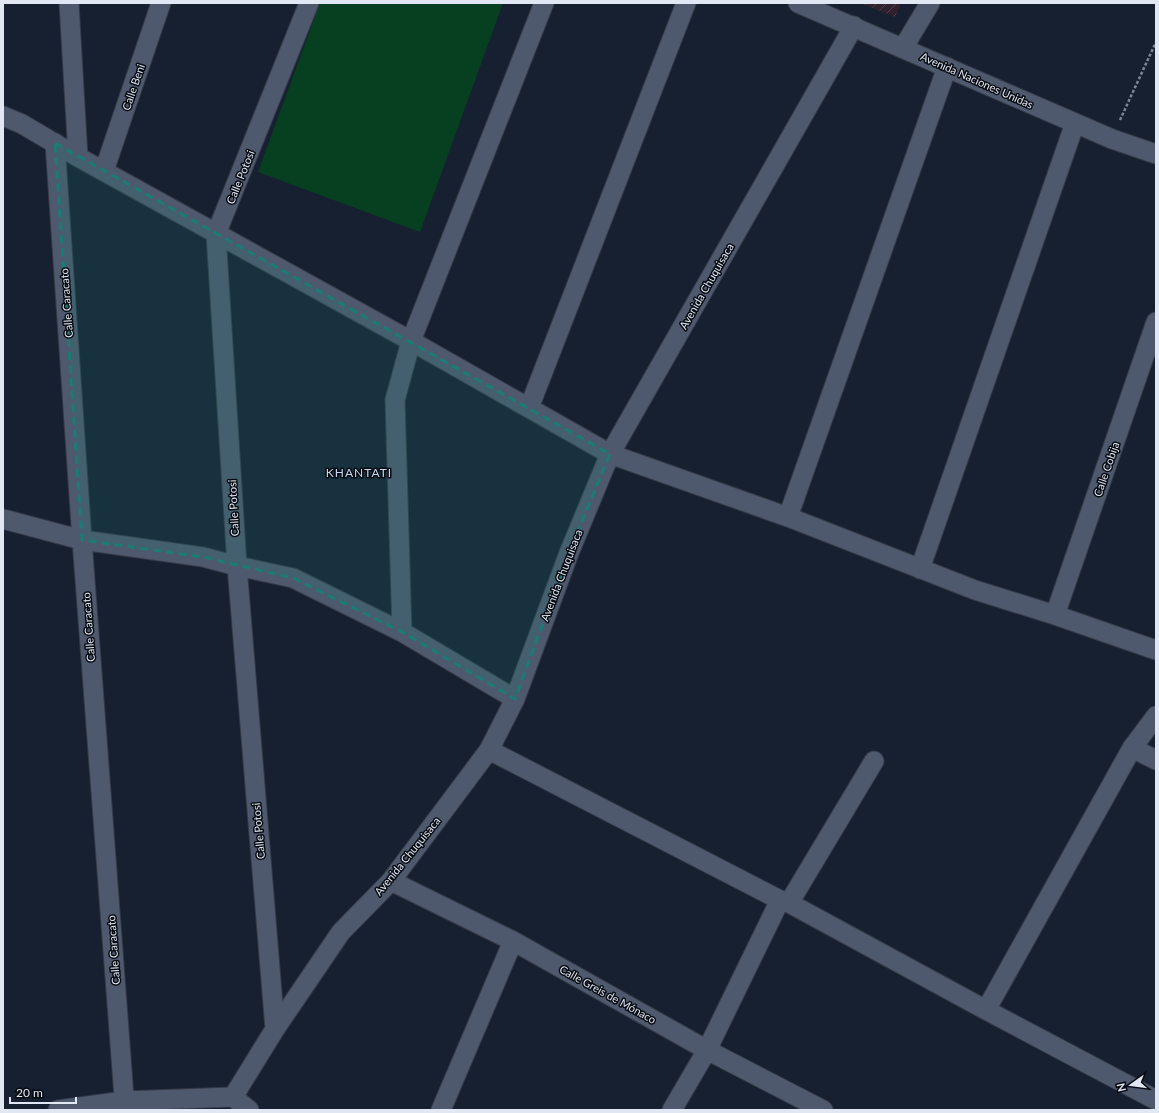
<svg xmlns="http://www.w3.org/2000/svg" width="1159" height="1113" font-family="Lato,sans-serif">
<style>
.industrial{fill:url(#industrial-furrows)}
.park{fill:#064020}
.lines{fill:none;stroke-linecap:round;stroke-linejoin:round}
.street-casing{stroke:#353a48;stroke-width:21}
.path{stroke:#7e8594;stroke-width:2.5;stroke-dasharray:3 2;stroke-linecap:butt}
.street{stroke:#4f596d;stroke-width:19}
.marked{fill:#1a7c75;fill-opacity:0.2;stroke:#1a7c75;stroke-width:3;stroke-dasharray:8 5;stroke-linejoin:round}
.labels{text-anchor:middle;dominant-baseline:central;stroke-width:3;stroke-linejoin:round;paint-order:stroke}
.street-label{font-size:11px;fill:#e1e7f3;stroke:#060a11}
.neighbourhood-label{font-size:12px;letter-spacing:1px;fill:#cbd7ef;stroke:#060a11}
</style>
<defs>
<pattern id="industrial-furrows" width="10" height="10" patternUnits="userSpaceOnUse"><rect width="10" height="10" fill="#31212c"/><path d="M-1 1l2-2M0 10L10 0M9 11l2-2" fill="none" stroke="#4f414b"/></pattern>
</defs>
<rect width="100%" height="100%" fill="#172031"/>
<path class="industrial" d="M 861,3 L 901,3 L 895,17 Z"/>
<path class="park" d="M 320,3 L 503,3 L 420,232 L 258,172 Z"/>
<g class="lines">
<g class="street-casing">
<path id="street" d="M 69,3 L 78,157
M 798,3 L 1112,139 L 1156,154
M 903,48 L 930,3
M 3,116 L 22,124 L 78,157 L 411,341 L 610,454 L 788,517 L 975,590 L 1055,615 L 1156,650
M 55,143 L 82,540 L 125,1110
M 104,171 L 161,3
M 529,408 L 686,3
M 788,517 L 947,67
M 3,519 L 82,540 L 203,557 L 237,566 L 293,578 L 402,632 L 515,699
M 920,569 L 1075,123
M 1055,615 L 1156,322
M 402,632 L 395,400 L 411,341 L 544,3
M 1132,748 L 1156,760
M 489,750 L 780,900 L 789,903 L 986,1010 L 1156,1100
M 391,881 L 513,941 L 707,1050 L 823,1110
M 789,903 L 874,761
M 986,1010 L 1132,748 L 1156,716
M 275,1029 L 237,566 L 216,234 L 309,3
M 233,1097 L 275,1029 L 341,932 L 391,881 L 489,750 L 515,699 L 569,553 L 610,454 L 854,26
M 58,1110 L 124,1101 L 233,1097 L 249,1110
M 441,1110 L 513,941
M 672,1110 L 707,1050 L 780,900"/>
</g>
<path class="path" d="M 1120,120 L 1156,42"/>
<use href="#street" class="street"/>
</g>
<path class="marked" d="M 55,143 L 610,454 L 569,553 L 515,699 L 402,632 L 293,578 L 203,557 L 82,540 Z"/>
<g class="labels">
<g class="street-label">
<text transform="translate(977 80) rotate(24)">Avenida Naciones Unidas</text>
<text transform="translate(133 87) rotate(-71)">Calle Beni</text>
<text transform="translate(240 177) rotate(-68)">Calle Potosi</text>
<text transform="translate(706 286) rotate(-60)">Avenida Chuquisaca</text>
<text transform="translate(66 303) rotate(-94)">Calle Caracato</text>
<text transform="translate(1106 469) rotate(-71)">Calle Cobija</text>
<text transform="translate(233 508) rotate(-93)">Calle Potosi</text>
<text transform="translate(561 575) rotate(-69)">Avenida Chuquisaca</text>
<text transform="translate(88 627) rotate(-94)">Calle Caracato</text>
<text transform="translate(258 831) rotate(-95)">Calle Potosi</text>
<text transform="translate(407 856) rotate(-51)">Avenida Chuquisaca</text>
<text transform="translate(113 950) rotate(-94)">Calle Caracato</text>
<text transform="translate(608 994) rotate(29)">Calle Greis de Mónaco</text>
</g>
<g class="neighbourhood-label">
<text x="359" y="472">KHANTATI</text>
</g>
</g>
<rect width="1159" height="1113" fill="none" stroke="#e1e7f3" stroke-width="8"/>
<g transform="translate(1131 1085) rotate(256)" stroke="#060a11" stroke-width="3" paint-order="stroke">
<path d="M0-3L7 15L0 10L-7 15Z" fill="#e1e7f3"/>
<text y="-6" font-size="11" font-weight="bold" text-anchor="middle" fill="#e1e7f3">N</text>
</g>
<path d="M10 1097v6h66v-6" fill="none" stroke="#e1e7f3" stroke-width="2"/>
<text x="16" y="1097" font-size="12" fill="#e1e7f3" stroke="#060a11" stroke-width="3" paint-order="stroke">20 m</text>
</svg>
